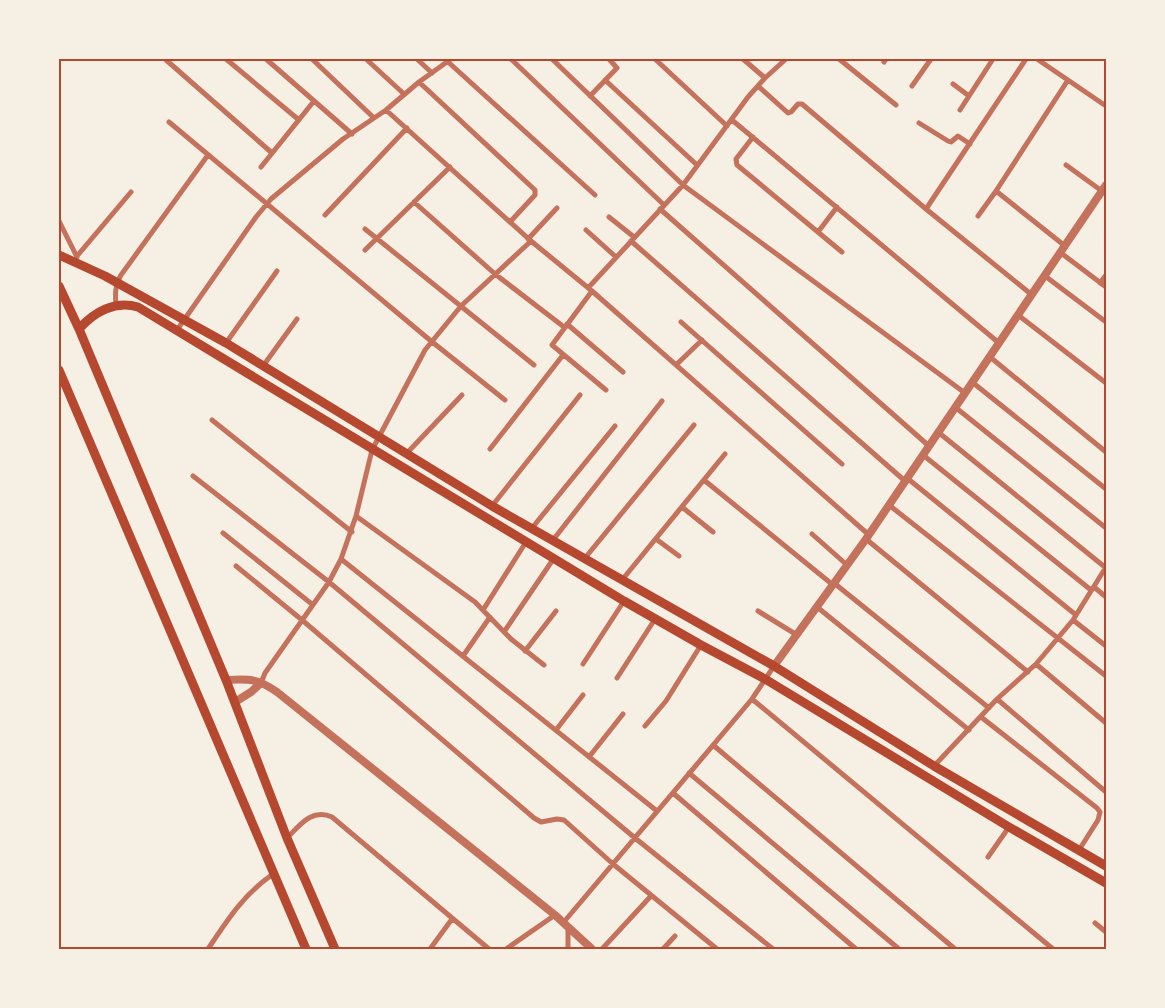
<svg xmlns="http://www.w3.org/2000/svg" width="1165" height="1008" font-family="'Fira Sans Condensed',sans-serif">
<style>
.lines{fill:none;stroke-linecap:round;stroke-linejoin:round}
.minor{stroke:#c5725c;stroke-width:5}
.tertiary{stroke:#c5725c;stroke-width:8}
.secondary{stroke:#b5482f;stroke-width:9}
.neatline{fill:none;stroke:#b5482f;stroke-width:2}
</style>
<rect width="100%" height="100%" fill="#f6efe4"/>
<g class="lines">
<path class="minor" d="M 165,59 L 272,153
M 226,59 L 299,120
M 266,59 L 352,134
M 312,59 L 374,118
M 366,59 L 404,94
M 417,59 L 432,73
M 511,59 L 664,205
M 552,59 L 683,185 L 965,393
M 655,59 L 727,126
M 743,59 L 765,78
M 839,59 L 896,105
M 1037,59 L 1106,106
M 447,61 L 595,195
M 884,62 L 886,59
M 605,80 L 697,165
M 419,82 L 535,190 L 535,195 L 510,222
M 953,84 L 969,96
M 758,86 L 788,113 L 791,112 L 798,104 L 802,104 L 926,209 L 1032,295
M 912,86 L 931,59
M 590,96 L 617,68 L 609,59
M 386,110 L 531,241 L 592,291 L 869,535
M 960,110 L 993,59
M 732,120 L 999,343
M 169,122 L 431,341 L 505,400
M 919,123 L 948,141 L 951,142 L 958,136 L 970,144
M 753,137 L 736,159 L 737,165 L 842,252
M 1066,165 L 1106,194
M 261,167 L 314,101
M 996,191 L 1065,246
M 414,202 L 495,274 L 564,327
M 660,209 L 929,446
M 926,209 L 1026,59
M 325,215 L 407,128
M 978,216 L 996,191 L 1068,80
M 609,217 L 634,237
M 59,221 L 77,257
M 365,229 L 534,365
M 586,230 L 616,257
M 818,232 L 837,207
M 528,239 L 557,208
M 631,241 L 905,481
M 365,250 L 450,167
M 1061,253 L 1106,287
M 77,256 L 131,192
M 1045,276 L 1106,322
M 1100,283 L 1106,275
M 588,288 L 683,185 L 748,97 L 765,78 L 786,59
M 592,291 L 552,345 L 606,390
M 116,305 C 115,294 115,285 121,275 L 208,155
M 1018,315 L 1106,383
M 681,322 L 842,464
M 567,324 L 623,372
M 177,330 L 256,217 L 271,199 L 343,139 L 386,110 L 419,82 L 451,59
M 226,343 L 277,271
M 990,357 L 1106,452
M 676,365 L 702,340
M 263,366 L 297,319
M 972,382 L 1106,489
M 955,407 L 1106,528
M 212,420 L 352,532
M 938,432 L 1106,568
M 490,449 L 563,355
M 407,453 L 462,395
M 923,455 L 1091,590
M 193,476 L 329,582 L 635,838 L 773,949
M 907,478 L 1076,615
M 704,480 L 833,585
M 889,505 L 1106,676
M 492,506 L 580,395
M 682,507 L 713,532
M 356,516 L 475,602 L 511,639 L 544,665
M 532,528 L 615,426
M 223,533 L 313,605
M 812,534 L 847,565
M 656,539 L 679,556
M 866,539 L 1028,672
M 553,540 L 662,401
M 585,558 L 694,425
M 341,559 L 657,811
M 236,566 L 302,620 L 534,818 L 541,822 L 557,819 L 564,820 L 613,864 L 717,949
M 622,580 L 725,454
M 834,583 L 989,708
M 1094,587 L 1106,597
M 817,607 L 969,730
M 483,610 L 526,542
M 758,611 L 797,635
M 1073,620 L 1106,646
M 504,632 L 554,558
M 525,651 L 556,611
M 463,656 L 490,617
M 583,664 L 624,601
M 1036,664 L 1106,723
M 617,678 L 655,619
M 261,683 L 265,673 L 329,582 L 341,559 L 356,516 L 372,450 L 425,350 L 461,306 L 531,241
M 752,699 L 1053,949
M 997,699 L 1106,792
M 981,717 L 1097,808 L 1100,812 L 1098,820 L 1079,850
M 645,726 L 666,701 L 701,645
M 556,730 L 583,695
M 713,745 L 955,949
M 589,757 L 623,714
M 934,766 L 997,699 L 1036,664 L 1073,620 L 1106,567
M 689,773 L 899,949
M 673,793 L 856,949
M 287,838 C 300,825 312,808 332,817 L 489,949
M 988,857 L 1009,827
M 563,923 L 752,699 L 774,666
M 1095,923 L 1106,932
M 568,927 L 568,949
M 208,949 C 228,919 243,895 273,874
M 430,949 L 452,919
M 506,949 L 555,915
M 602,949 L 651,896
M 663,949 L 675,936"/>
<path class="tertiary" d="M 774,666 L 866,539 L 1106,185
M 226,680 C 249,679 257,678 277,692 L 555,915 L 592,949
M 235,702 L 251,692 L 261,683"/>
<path class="secondary" d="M 59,255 L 105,276 L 226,343 L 492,506 L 774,666 L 934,766 L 1106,866
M 59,286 L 79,329 L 226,680 L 287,838 L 335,949
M 79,329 C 94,312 115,300 138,307 L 624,601 L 701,645 L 765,679 L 1009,827 L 1106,883
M 59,370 L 306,949"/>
</g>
<rect width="1165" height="1008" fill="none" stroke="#f6efe4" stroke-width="120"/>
<rect x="60" y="60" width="1045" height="888" class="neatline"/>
</svg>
